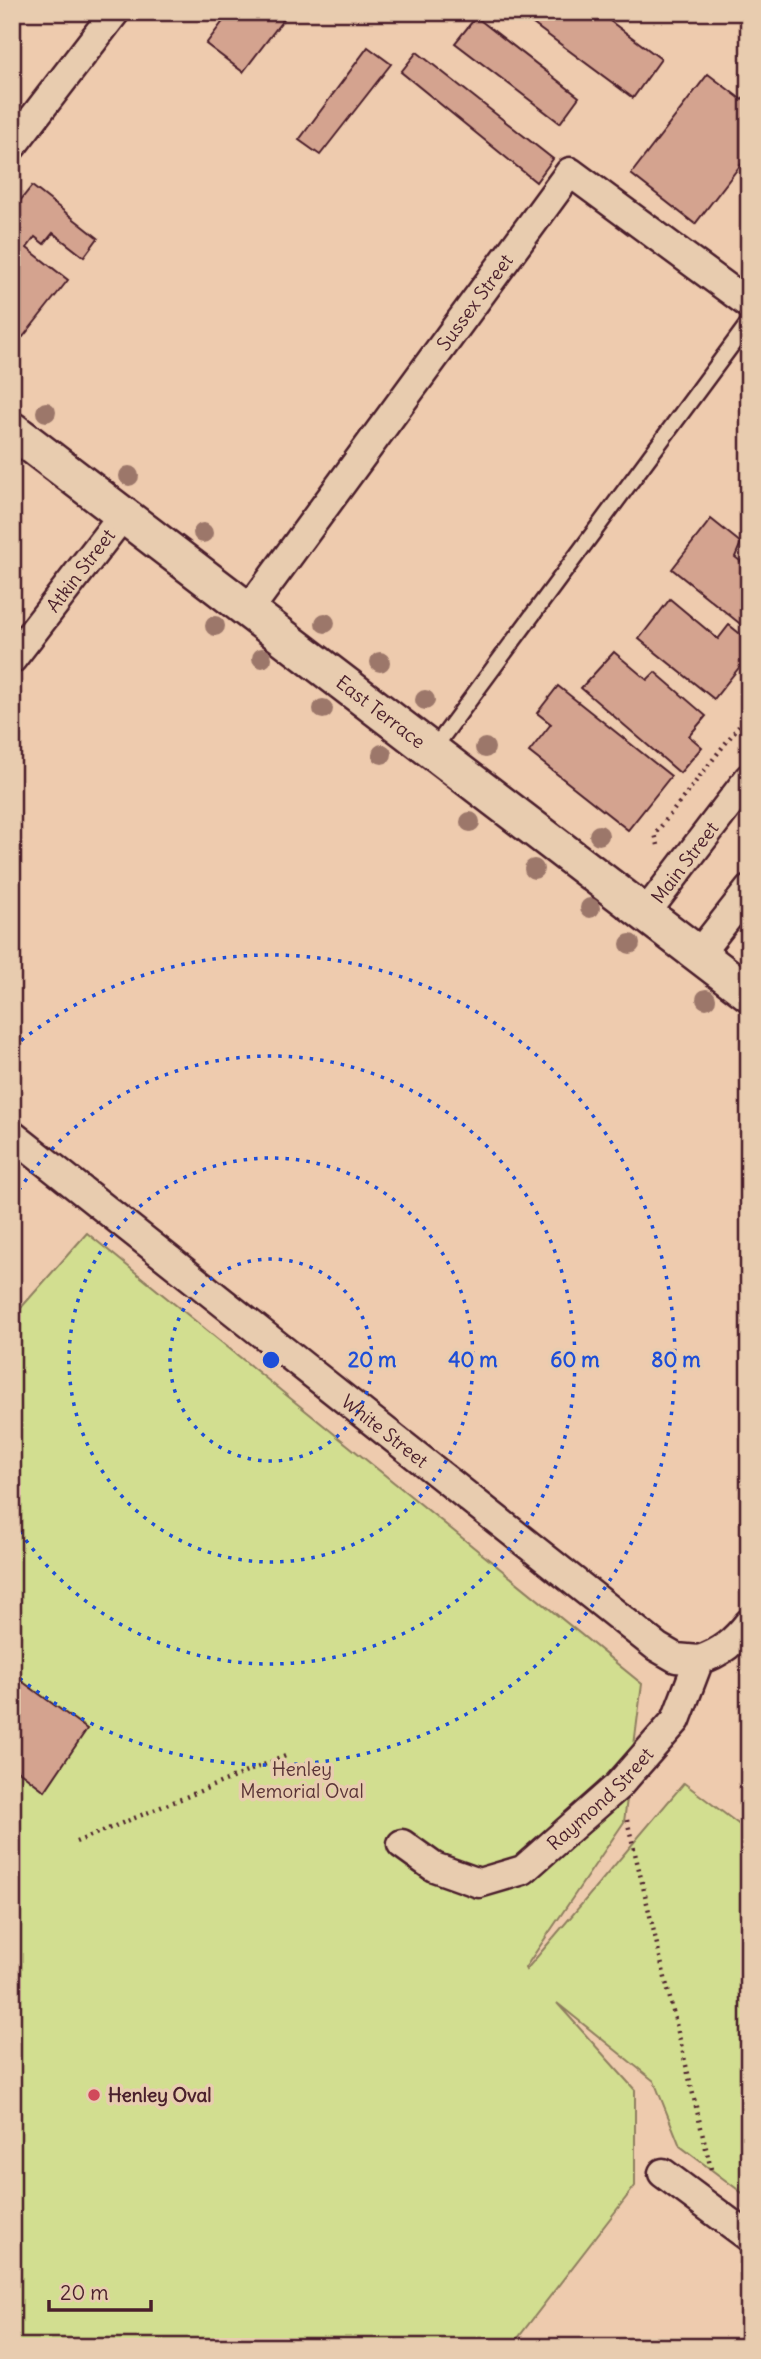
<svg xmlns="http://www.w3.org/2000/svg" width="761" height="2359" font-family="Delius,sans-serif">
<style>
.green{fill:#d2de90;stroke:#8e7e5e;stroke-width:2}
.building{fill:#d4a38f;stroke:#4a1f2b;stroke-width:2}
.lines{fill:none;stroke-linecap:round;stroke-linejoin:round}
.service-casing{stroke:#4a1f2b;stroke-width:19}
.minor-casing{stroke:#4a1f2b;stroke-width:33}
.tertiary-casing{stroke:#4a1f2b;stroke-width:40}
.path{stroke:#4a1f2b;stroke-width:4.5;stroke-dasharray:2 5;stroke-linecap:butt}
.service{stroke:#e8ccaf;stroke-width:14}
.minor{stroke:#e8ccaf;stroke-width:28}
.tertiary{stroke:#e8ccaf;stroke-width:35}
.tree{fill:#9c776b}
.ring{fill:none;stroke:#1d4ed8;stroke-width:3.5;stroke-dasharray:3.5 7}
.poi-dot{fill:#d1495b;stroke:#e8ccaf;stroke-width:2.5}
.labels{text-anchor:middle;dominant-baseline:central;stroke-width:7;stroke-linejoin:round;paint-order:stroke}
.street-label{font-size:19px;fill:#4a1f2b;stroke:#e8ccaf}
.park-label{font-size:19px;fill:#583235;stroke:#e8ccaf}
.poi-label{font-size:19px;font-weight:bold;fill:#4a1f2b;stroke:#e8ccaf;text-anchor:start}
.centre{fill:#1d4ed8;stroke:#e8ccaf;stroke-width:3.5}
.ring-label{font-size:21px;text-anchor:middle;font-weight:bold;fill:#1d4ed8;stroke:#e8ccaf;stroke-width:7;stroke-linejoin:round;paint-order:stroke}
</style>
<rect width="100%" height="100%" fill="#eecbae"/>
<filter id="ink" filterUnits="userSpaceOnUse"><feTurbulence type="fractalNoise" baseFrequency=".0143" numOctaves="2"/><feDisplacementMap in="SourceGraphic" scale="14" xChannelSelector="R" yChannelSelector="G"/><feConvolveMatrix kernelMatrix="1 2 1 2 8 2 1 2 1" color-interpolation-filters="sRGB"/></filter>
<g filter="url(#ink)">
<path class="green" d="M 87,1233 L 642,1684 L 624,1822 L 525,1968 L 526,1970 L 684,1783 L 749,1832 L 749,2198 L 680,2146 L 654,2081 L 557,2003 L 635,2090 L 635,2186 L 511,2347 L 12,2347 L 12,1318 Z"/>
<path class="building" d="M 230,12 L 289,12 L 243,72 L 206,44 Z
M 517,12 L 598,12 L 661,59 L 633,98 Z
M 476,17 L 579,97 L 560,123 L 455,43 Z
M 368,47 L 391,64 L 320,155 L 299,140 Z
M 417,52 L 553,159 L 536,182 L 401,72 Z
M 708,74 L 742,100 L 749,92 L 749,154 L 695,224 L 631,174 Z
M 32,186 L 98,238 L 84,257 L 53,233 L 44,244 L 35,237 L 27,248 L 68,280 L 23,337 L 12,329 L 12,211 Z
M 711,519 L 741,543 L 735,557 L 749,568 L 749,631 L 672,569 Z
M 670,599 L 718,639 L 729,625 L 749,641 L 749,655 L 714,699 L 639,639 Z
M 614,652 L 647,680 L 655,672 L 706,716 L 689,736 L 702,747 L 680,773 L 581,688 Z
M 558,686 L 671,776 L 628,830 L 529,752 L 551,724 L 537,713 Z
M 12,1674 L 87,1729 L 45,1791 L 12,1766 Z"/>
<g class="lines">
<g class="service-casing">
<path id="service" d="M 432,751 L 749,322"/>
</g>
<g class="minor-casing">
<g id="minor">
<path d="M 12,146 L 115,12"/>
<path id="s1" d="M 248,611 L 570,172 L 749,304"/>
<path id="s2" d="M 12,659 L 123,515"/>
<path id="s3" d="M 645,914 L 749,778"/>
<path d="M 698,955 L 749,890"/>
<path id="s4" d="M 12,1135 L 657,1647 L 676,1658 L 699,1660"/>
<path id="s5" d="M 402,1844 L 434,1867 L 479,1883 L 523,1870 L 618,1786 L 676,1720 L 699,1660 C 721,1653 735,1641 749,1623"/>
<path d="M 663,2173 L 749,2237"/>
</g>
</g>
<g class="tertiary-casing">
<g id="tertiary">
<path id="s6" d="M 12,430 L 749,993"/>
</g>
</g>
<path class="path" d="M 658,845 L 655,834 L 749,713
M 627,1820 L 711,2169
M 76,1842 L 288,1755"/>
<use href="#service" class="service"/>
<use href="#minor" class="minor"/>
<use href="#tertiary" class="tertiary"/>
</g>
<g class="tree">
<circle cx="46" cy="412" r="10"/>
<circle cx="129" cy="476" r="10"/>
<circle cx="203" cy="533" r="10"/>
<circle cx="325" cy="623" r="10"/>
<circle cx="215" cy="626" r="10"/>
<circle cx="262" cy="658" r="10"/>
<circle cx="380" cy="662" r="10"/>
<circle cx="425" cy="700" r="10"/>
<circle cx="323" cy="709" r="10"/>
<circle cx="485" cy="748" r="10"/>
<circle cx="382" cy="754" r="10"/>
<circle cx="470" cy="822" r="10"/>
<circle cx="599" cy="835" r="10"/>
<circle cx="534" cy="869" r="10"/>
<circle cx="590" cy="908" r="10"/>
<circle cx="630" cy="944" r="10"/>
<circle cx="706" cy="999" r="10"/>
</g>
</g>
<g class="ring">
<circle cx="271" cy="1360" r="101"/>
<circle cx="271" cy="1360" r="202"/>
<path d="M13 1199A304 304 0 1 1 13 1521"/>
<path d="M13 1047A405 405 0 1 1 13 1673"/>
</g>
<circle class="poi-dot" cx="94" cy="2095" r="7"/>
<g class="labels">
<g class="street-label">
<text stroke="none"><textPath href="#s1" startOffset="383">Sussex Street</textPath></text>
<text stroke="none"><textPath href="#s2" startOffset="112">Atkin Street</textPath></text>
<text stroke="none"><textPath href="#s6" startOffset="464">East Terrace</textPath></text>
<text stroke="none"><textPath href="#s3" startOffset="65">Main Street</textPath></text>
<text stroke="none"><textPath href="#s4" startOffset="476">White Street</textPath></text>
<text stroke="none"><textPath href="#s5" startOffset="238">Raymond Street</textPath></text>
</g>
<g class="park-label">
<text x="302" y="1769">Henley<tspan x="302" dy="22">Memorial Oval</tspan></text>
</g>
<g class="poi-label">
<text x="108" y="2095">Henley Oval</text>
</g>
</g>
<circle cx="271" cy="1360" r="10" class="centre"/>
<g class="ring-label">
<text x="372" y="1367">20 m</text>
<text x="473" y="1367">40 m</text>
<text x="575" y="1367">60 m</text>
<text x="676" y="1367">80 m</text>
</g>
<rect width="761" height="2359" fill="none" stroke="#e8ccaf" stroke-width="42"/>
<rect x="21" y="21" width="719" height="2317" fill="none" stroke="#4a1f2b" stroke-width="2.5" filter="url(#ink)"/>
<path d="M49 2300v10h102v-10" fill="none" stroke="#4a1f2b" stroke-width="3.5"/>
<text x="60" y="2300" font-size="21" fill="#4a1f2b" stroke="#e8ccaf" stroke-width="5" paint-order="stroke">20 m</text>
</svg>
